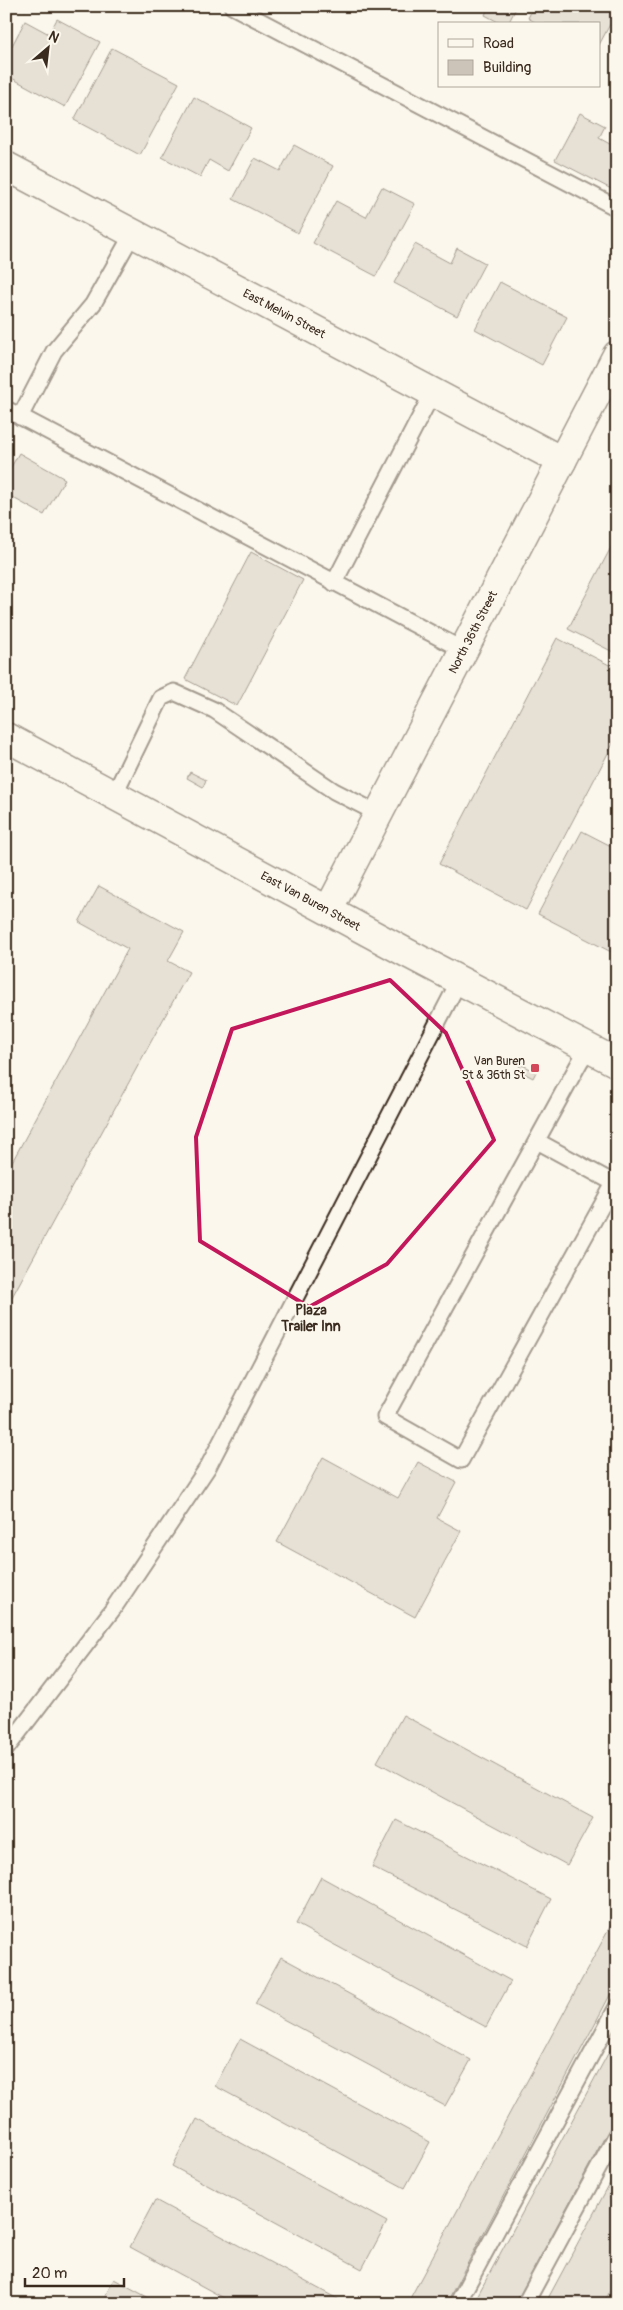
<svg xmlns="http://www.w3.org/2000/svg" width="623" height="2310" font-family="Pangolin,sans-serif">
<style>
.building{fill:#ccc4b9;stroke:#3b2a1e}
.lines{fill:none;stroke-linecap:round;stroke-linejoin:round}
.lane-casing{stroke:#3b2a1e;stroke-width:19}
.street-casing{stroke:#3b2a1e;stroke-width:31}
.primary-casing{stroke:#3b2a1e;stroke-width:31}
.lane{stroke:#fbf7ec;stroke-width:15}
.street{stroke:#fbf7ec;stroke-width:28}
.primary{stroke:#fbf7ec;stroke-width:28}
.marked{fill:none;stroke:#c2185b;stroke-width:4;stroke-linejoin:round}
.poi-dot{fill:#d1495b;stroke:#fbf7ec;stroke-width:2}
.labels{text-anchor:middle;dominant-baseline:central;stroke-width:4;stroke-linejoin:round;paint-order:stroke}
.street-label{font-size:12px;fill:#3b2a1e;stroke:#fbf7ec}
.poi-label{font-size:12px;fill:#3b2a1e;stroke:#fbf7ec;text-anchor:end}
.neighbourhood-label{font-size:14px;font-weight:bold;fill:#3b2a1e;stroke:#fbf7ec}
</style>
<rect width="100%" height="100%" fill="#fbf7ec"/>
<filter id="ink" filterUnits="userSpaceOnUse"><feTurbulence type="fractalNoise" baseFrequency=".02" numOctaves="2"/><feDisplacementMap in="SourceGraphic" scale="10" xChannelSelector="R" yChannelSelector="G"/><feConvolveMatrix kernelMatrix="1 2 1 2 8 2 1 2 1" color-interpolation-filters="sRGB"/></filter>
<g filter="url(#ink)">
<path class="building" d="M 489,6 L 517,6 L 508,24 L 502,24 L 485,15 Z
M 534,6 L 599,6 L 615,15 L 599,45 L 599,24 L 538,24 L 528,18 Z
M 57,19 L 100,42 L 65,107 L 6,75 L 6,57 L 25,21 L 49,34 Z
M 112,48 L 179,83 L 140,155 L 74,120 Z
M 194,97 L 251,128 L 228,171 L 209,160 L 200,177 L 162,157 Z
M 580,113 L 605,126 L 599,138 L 617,148 L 617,192 L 555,160 Z
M 294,145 L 333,166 L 298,233 L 233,199 L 255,158 L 280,171 Z
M 382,187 L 415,204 L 376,276 L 313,243 L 336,201 L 366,217 Z
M 415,244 L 450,263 L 457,248 L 485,263 L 457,316 L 394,283 Z
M 500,282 L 567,317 L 542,365 L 475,329 Z
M 19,453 L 65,479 L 44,515 L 6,494 L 6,476 Z
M 617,536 L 617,654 L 568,629 Z
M 251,552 L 303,580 L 237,706 L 185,679 Z
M 557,638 L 617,669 L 617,736 L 526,910 L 439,864 Z
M 190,772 L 206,780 L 203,787 L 187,778 Z
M 582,831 L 617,849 L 617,955 L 538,914 Z
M 99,886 L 184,932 L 168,961 L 189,972 L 6,1308 L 6,1173 L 128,949 L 79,922 Z
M 521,1064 L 536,1072 L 533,1078 L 518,1070 Z
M 323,1457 L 398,1498 L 418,1462 L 456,1482 L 437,1518 L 461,1531 L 415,1617 L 277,1542 Z
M 403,1715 L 593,1818 L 567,1865 L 377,1762 Z
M 396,1820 L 551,1899 L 527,1946 L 372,1867 Z
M 321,1877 L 511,1981 L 486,2027 L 296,1924 Z
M 617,1914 L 617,1982 L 446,2304 L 407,2304 Z
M 281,1957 L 471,2060 L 445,2106 L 255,2004 Z
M 617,2037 L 617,2114 L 515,2304 L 473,2304 Z
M 240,2039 L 430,2142 L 405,2188 L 215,2086 Z
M 197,2119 L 387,2222 L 362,2269 L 172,2166 Z
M 617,2170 L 617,2279 L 603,2304 L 545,2304 Z
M 155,2200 L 345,2303 L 344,2304 L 235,2304 L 130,2247 Z
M 114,2279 L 160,2304 L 101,2304 Z"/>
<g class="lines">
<g class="lane-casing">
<path id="lane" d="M 232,6 L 617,208
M 6,409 L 463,650
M 20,417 L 54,351 L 93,304 L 133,233
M 334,583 L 433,392
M 114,795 L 161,698 L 174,692 L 214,710 L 334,791 L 379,814
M 588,1047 L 385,1417 L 461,1460 L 617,1178
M 537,1141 L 614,1183
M 6,1749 L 113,1609 L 208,1467 L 460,979
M 457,2304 L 617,2007
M 525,2304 L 617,2134"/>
</g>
<g class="street-casing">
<g id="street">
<path id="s1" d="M 6,166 L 562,461"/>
<path id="s2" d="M 329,909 L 617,355"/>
</g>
</g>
<g class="primary-casing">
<g id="primary">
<path id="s3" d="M 6,737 L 407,953 L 617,1063"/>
</g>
</g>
<use href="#lane" class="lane"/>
<use href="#street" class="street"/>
<use href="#primary" class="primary"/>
</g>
</g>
<path d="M0 0H623V2310H0ZM 390,980 L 446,1033 L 494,1140 L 387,1264 L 309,1307 L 200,1241 L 196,1137 L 232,1029 Z" fill="#fbf7ec" fill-opacity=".55" fill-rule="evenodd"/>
<path class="marked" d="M 390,980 L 446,1033 L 494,1140 L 387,1264 L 309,1307 L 200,1241 L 196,1137 L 232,1029 Z"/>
<rect class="poi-dot" x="530" y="1063" width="10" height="10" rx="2.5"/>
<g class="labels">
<g class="street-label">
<text stroke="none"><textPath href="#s1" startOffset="315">East Melvin Street</textPath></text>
<text stroke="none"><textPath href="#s2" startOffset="312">North 36th Street</textPath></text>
<text stroke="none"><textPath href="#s3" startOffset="346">East Van Buren Street</textPath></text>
</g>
<g class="poi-label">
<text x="525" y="1061">Van Buren<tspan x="525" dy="14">St &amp; 36th St</tspan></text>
</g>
<g class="neighbourhood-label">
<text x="311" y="1310">Plaza<tspan x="311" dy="16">Trailer Inn</tspan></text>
</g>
</g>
<rect width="623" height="2310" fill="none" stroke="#fbf7ec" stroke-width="25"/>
<rect x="12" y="12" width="598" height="2285" fill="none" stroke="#3b2a1e" stroke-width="2" filter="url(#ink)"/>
<rect x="438" y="22" width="162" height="65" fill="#fbf7ec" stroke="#aea59a"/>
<rect x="448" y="39" width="25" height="8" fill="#fbf7ec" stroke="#aea59a"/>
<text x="483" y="48" font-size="15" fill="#3b2a1e">Road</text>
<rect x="448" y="60" width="25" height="15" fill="#ccc4b9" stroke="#aea59a"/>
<text x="483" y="72" font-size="15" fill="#3b2a1e">Building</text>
<g transform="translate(48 48) rotate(28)" stroke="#fbf7ec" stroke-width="4" paint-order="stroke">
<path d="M0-4L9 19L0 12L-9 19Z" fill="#3b2a1e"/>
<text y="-8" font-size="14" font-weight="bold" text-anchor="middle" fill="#3b2a1e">N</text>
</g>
<path d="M25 2278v8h99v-8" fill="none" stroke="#3b2a1e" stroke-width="2.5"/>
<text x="32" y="2278" font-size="15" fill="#3b2a1e" stroke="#fbf7ec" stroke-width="4" paint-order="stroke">20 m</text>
</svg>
